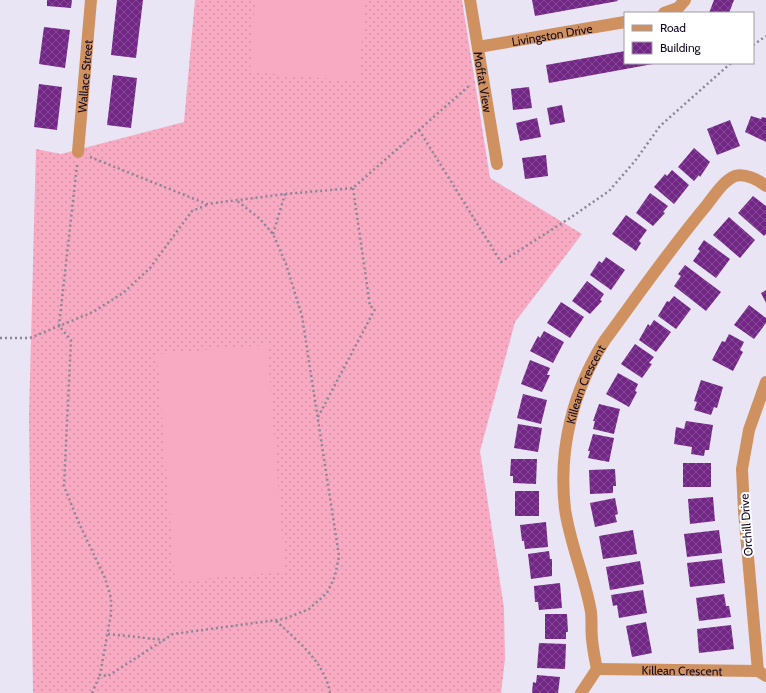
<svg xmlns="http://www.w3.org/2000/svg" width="766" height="693" font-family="Cabin,sans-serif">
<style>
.grass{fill:url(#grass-dots)}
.garden{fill:#f7aac2}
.building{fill:url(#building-cross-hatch)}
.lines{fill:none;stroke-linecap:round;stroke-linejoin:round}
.path{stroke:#8c8598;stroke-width:2.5;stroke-dasharray:2 3;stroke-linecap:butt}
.minor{stroke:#cf915f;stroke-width:12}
.labels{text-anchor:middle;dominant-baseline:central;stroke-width:4;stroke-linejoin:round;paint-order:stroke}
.street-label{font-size:12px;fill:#11071f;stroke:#fff}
</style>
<defs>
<pattern id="grass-dots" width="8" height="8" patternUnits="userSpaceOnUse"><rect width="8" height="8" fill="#f7aac2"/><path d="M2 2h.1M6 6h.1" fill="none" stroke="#d391a6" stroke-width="1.8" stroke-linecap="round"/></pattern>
<pattern id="building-cross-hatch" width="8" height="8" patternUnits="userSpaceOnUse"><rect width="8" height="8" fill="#722685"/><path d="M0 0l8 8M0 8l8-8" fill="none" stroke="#844a93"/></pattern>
</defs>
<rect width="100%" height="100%" fill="#e9e5f4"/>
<path class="grass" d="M 195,0 L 462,0 L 490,178 L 582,234 L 515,322 L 480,451 L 504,608 L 505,659 L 501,693 L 33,693 L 29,416 L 36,149 L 61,154 L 184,122 Z"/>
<path class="garden" d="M 255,0 L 365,0 L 359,81 L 250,72 Z
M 267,345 L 285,572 L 175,581 L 157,354 Z"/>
<path class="building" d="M 47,0 L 72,0 L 71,8 L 47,6 Z
M 117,0 L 143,0 L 136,58 L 111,55 Z
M 532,0 L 617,0 L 618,1 L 535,16 Z
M 714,0 L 734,0 L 729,13 L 709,13 Z
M 44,27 L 70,30 L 65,68 L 39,64 Z
M 625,51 L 625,63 L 653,64 L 549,83 L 546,65 Z
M 113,75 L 137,78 L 131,128 L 107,125 Z
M 39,84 L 62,87 L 57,130 L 34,127 Z
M 529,87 L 532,108 L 513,110 L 511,89 Z
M 562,105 L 565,122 L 550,125 L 547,108 Z
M 751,116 L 761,119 L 762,117 L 766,118 L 766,142 L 745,132 Z
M 537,118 L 541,137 L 520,141 L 516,123 Z
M 730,120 L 740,146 L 717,155 L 707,129 Z
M 694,148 L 710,162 L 700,177 L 699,175 L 694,181 L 678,167 Z
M 546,155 L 548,176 L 525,179 L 522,158 Z
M 672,170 L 689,185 L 674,204 L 654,187 L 665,174 L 667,176 Z
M 650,193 L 668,206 L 663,212 L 665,213 L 653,226 L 636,213 Z
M 753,196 L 766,206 L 766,234 L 764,236 L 738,213 Z
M 626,215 L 647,230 L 639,241 L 641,243 L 636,251 L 612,234 Z
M 729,217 L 755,240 L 740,258 L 713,235 Z
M 704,240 L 730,259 L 716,278 L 693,261 L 700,251 L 698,249 Z
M 606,257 L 625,270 L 611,290 L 590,275 L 599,261 L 602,263 Z
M 685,265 L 721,292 L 706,311 L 674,286 L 681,276 L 678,274 Z
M 587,281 L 604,294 L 600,300 L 602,301 L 590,314 L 572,301 Z
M 766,290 L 766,303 L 761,293 Z
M 674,296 L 691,309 L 676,329 L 658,316 L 667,301 L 669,302 Z
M 561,302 L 584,317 L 570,338 L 547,323 Z
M 749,305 L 766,318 L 766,323 L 754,339 L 734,325 Z
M 654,320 L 671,332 L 656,352 L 639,340 L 648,324 L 650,326 Z
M 544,331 L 564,342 L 553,363 L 530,351 L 538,336 L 540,338 Z
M 729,334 L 744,342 L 740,350 L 743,352 L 733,371 L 712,360 L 722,341 L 725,342 Z
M 635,344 L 654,357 L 649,363 L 652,364 L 642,378 L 621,364 Z
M 530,360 L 550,368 L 547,375 L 550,375 L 542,392 L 521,384 Z
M 618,373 L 638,384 L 635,391 L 637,392 L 629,407 L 606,394 Z
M 701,380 L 723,387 L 717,408 L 714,407 L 711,415 L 694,410 L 697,402 L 694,401 Z
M 523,394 L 547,400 L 541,424 L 517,418 Z
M 599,404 L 620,409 L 614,434 L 593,429 L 595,421 L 593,421 Z
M 686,421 L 713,425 L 709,450 L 705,450 L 704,456 L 691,454 L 692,447 L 674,444 L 676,427 L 684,429 Z
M 518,424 L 542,428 L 538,452 L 514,448 Z
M 593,434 L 614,438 L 609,462 L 588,458 L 590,451 L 588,451 Z
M 511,459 L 537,459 L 536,484 L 513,483 L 513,476 L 510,476 Z
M 683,463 L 711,463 L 711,487 L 683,487 Z
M 615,469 L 616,486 L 613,486 L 613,493 L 590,494 L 589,470 Z
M 515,491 L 539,491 L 539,516 L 515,516 Z
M 713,497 L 715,521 L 690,524 L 688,499 Z
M 615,498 L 618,514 L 615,515 L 617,522 L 595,527 L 590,503 Z
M 546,522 L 548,547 L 525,549 L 524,541 L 522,541 L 520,525 Z
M 633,530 L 637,554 L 603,559 L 599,536 Z
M 719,530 L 722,553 L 687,557 L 684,534 Z
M 549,551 L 550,559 L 552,559 L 552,576 L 531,579 L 528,554 Z
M 722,559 L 725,583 L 690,587 L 687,563 Z
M 640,561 L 644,584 L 610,590 L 606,567 Z
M 560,583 L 562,608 L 539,610 L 538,602 L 535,602 L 534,586 Z
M 643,590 L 647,613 L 619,618 L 617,605 L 613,606 L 611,595 Z
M 724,594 L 726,606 L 729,606 L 731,617 L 699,621 L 696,598 Z
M 545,614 L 567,614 L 568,632 L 566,632 L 566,639 L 545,639 Z
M 646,622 L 652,653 L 632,657 L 626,626 Z
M 731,625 L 734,649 L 699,653 L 697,629 Z
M 539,643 L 566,644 L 565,669 L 537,668 Z
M 537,675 L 560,677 L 558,693 L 532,693 L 533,682 L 536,683 Z"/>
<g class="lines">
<path class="path" d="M 753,45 L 766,36
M 419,130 L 501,262 L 570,218 L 609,191 L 635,161 L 660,126 L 731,63
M 90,157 L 207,204 L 285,194 L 353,188 L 470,85
M 77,165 L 59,326 L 71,340 L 64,486 L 78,521 L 105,578 L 111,598 L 111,614 L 100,675 L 108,676 L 173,634 L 284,619 L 309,609 L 327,593 L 335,576 L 339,556 L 302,316 L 286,264 L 273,234 L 260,219 L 236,200
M 273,234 L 285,194
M 0,338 L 30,338 L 93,312 L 123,293 L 150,268 L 192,211 L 207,205
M 318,417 L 375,309 L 370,306 L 353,188
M 276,621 C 298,641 325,663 330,693
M 108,634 L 165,640
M 92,693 L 100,675"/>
<g class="minor">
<path id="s1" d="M 470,0 L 497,164"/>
<path d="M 664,13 L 678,8 L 685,0"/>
<path id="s2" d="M 478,47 L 625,22"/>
<path id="s3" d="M 78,152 L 91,0"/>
<path id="s4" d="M 597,669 C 595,660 593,649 592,639 C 591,630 592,621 591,612 C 585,577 570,544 565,509 C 558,449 573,390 605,340 C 638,295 670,249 706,206 C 714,196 723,181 735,176 C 745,173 759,180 766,186"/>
<path id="s5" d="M 597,669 L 758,671 L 766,676"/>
<path d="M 758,671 L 744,511 L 742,469 L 749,430 L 766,382"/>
<path d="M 581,693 L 597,669"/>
</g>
</g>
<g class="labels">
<g class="street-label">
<text stroke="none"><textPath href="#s2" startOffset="75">Livingston Drive</textPath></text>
<text stroke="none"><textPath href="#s3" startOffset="76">Wallace Street</textPath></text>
<text stroke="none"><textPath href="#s1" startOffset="83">Moffat View</textPath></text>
<text stroke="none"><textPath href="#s4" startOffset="292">Killearn Crescent</textPath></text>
<text transform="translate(746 525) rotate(-94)">Orchill Drive</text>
<text stroke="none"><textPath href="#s5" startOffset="85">Killean Crescent</textPath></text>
</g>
</g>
<rect x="624" y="12" width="130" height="52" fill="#ffffff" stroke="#a09ca5"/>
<rect x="632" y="25" width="20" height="6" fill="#cf915f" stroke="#a09ca5"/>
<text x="660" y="32" font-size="12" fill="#11071f">Road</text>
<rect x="632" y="42" width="20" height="12" fill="url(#building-cross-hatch)" stroke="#a09ca5"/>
<text x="660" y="52" font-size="12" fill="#11071f">Building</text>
</svg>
